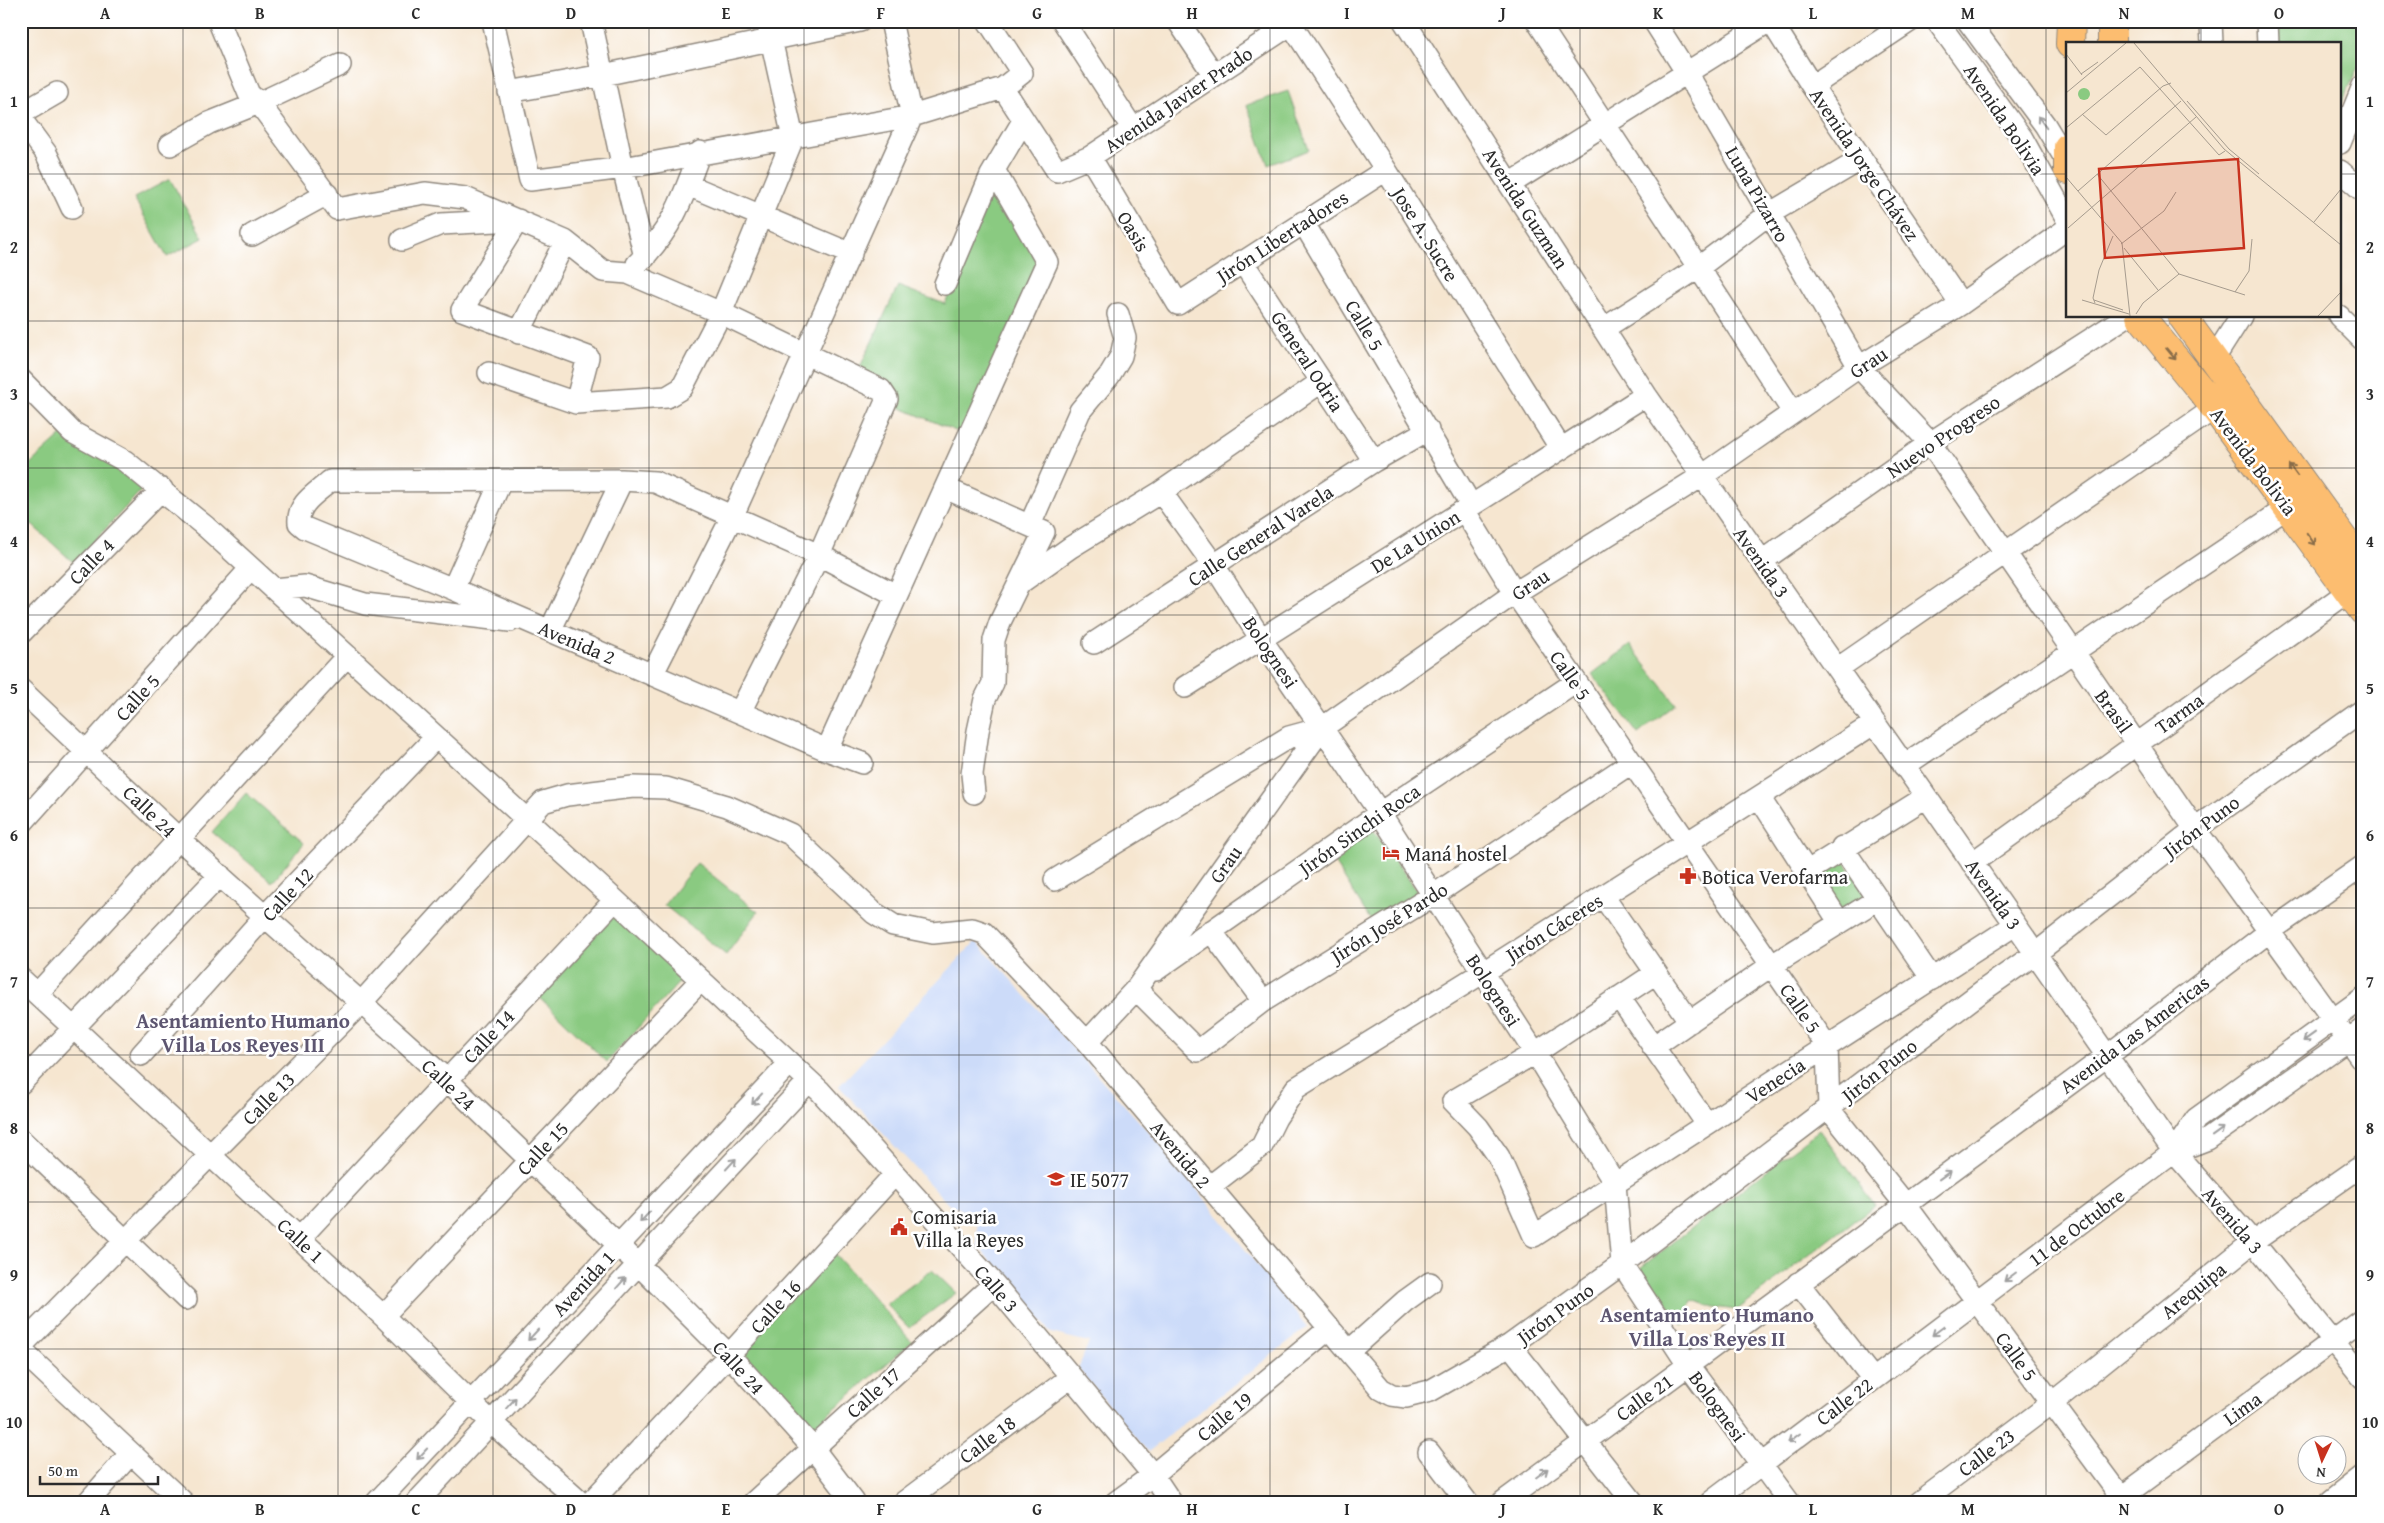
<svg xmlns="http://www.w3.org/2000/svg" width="2384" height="1523" font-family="'Gentium Book Plus',serif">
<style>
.built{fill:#ccdbf9}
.green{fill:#8aca81;stroke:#5a7a56}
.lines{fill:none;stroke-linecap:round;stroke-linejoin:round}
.minor-casing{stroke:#90887e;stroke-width:24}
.major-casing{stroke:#90887e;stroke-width:30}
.minor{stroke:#fff;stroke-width:21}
.major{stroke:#fcbd6f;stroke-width:28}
.oneway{stroke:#a0a0a0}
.oneway2{stroke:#896d4a}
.grid{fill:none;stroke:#2b2b2b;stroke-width:1;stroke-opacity:0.55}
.labels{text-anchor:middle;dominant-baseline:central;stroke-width:5;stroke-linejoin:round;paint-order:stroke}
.street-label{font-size:20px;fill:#2b2b2b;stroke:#fff}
.poi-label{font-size:20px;fill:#2b2b2b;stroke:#fff;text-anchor:start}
.neighbourhood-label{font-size:21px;font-weight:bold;fill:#5d5671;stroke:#fff}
.inset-road{fill:none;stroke:#a59b8e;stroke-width:1}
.view{fill:#c8321e;fill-opacity:0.15;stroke:#c8321e;stroke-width:2.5}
.inset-edge{fill:none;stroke:#2b2b2b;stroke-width:2.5}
.neatline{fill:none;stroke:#2b2b2b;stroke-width:2}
.grid-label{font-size:16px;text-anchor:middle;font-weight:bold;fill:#2b2b2b}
</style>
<rect width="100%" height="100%" fill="#fff"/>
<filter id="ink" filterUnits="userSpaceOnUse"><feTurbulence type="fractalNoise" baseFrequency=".02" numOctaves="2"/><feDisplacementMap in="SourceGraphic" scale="10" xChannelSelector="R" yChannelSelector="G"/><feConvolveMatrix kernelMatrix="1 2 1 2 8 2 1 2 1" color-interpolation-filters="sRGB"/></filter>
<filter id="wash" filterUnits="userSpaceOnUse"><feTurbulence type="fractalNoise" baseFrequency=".0096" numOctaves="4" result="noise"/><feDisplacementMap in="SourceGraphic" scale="20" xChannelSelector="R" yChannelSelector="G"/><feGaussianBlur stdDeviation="1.12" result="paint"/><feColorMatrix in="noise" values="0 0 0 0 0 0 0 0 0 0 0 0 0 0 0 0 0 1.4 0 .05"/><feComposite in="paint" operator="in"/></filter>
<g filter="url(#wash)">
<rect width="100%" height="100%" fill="#f6e6d0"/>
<path class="built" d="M 976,941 L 1167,1152 L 1307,1327 L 1148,1452 L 1078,1369 L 1089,1342 L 1051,1333 L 977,1245 L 977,1225 L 959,1208 L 949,1205 L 839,1086 Z"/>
<path class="green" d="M 2271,21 L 2363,21 L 2363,57 L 2340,107 L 2340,44 L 2271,44 Z
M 1288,91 L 1309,150 L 1268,165 L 1247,105 Z
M 170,179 L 203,238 L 167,257 L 134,198 Z
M 996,189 L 1041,260 L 963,434 L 896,406 L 898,394 L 888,381 L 859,369 L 898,286 L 945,304 L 989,197 Z
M 63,434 L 147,484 L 74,563 L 21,515 L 21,472 Z
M 1630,645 L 1676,704 L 1638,734 L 1592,674 Z
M 246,793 L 304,843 L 272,882 L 212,832 Z
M 1372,828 L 1420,895 L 1373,924 L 1329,854 Z
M 1839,853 L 1867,895 L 1840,913 L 1811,871 Z
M 697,863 L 758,912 L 726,955 L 664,905 Z
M 613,909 L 683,978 L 607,1062 L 534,992 Z
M 1819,1130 L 1875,1205 L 1737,1310 L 1714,1307 L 1692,1300 L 1683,1325 L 1640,1268 Z
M 834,1253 L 912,1342 L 805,1434 L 738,1354 Z
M 932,1270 L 956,1293 L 909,1328 L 886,1304 Z"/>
</g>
<g filter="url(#ink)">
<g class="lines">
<g class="minor-casing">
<path id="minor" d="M 493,21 L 530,180 L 623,168 L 912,116 L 1003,88 L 1022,73 L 988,21
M 591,21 L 623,168 L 645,257
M 1063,21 L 1133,129
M 1178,21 L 1214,75
M 1289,21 L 1386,170 L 1561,449
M 1404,21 L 1646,395 L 2174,1152 L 2253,1242 L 2363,1378
M 1537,21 L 1793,412
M 1654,21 L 1687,73 L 1859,367 L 1930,443 L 2195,829 L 2363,1061
M 1771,21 L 1812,86 L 1961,304
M 1937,21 L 2022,138 L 2068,221
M 1968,21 L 2045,125 L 2068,163
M 2211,21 L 2212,44
M 2267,21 L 2268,44
M 219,22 L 249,94 L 259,103 L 337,209 L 425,193 L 465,198 L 565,241 L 603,271 L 628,273 L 721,313 L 881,390 L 887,399 L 819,555 L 740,712
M 1812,86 L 1910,21
M 1003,88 L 1057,171 L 1090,157 L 1296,21
M 509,92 L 603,75 L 860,21
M 21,114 L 57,93
M 21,119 L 46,153 L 72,208
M 2340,143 L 2363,86
M 170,145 L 209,123 L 259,103 L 340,65
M 1090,157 L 1178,304 L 1386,170
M 2340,171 L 2363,191
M 1510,184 L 1769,21
M 688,185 L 851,254
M 518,220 L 462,310 L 588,357 L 576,403
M 1303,222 L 1471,505
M 252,235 L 327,194
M 402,240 L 441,224 L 515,220
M 1242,261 L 1374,461
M 637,264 C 673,229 683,198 700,152
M 945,284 L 991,175 L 1023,121
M 2339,316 L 2363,340
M 1603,329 L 1698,268 L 1769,214 L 1862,159
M 519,333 L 565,241
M 2213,360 L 2241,316
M 489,373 L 576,403 L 667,397 L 682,388 L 721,313 L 793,138 L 767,21
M 21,380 L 72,432 L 125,461 L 206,527 L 615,900 L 820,1091 L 994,1284 L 1153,1475 L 1171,1502
M 945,488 L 1044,532 L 1000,622 L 994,640 L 993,683 L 985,699 L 978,731 L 972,774 L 974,793
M 1161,492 L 1213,564 L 1261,639 L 1380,813 L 1535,1053 L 1615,1184 L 1622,1264 L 1688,1365 L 1789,1502
M 1464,510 L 1515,593 L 1827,1046 L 1829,1109 L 1905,1204 L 2125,1502
M 1030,525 L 1080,411 L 1109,376 L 1121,356 L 1125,338 L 1118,314
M 1762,561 L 1930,443 L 2127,316
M 1023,581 L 1071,547 L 1161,492 L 1321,382
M 274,589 L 305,586 L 365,604 L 510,621
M 453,589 L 501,481
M 550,631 L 622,480
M 21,633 L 162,489
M 1094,643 L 1374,461 L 1428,430
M 1837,669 L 2215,408
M 652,675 L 733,515 L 912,116 L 891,21
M 1185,687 L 1646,395
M 21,690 L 179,839 L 447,1080 L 638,1264 L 729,1355 L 812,1447 L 854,1502
M 827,750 L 1047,262 L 994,170
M 862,763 L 827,750 L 453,589 L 305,528 L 299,523 C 297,503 317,493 330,481 L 622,480 L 655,482 L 819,555 L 896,595
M 1904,766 L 2300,499
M 1759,797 L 1840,923
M 21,824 L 251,568
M 1842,847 L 1932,979
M 1972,863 L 2363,581
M 1808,871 L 1926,797
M 1055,880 L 1289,737 L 1322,728
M 1603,896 L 1690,1022
M 1211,931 L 1263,1001
M 1156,970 L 1380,813 L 1576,682
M 1656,973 L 1535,1053 L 1453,1101 L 1478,1127 L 1499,1157 L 1534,1236 L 2015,925
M 21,979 L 383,1316 L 492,1423 L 580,1502
M 1136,989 L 1198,1051 L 1263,1001 L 1434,895 L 1631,763
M 37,994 L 347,656
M 1619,997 L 1707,1124
M 1087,1042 L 1136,989 L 1322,728 L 1515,593 L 1702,476 L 1859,367 L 1961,304 L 2068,228
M 1653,1047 L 1772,965 L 1878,899
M 141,1055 L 265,916 L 436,737
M 21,1083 L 220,875
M 21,1140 L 186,1299
M 2174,1152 L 2196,1119 L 2363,998
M 1209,1187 L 1262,1146 L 1276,1118 L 1296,1088 L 1482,973 L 1875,723
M 299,1239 L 615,900
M 1798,1283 L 1873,1379
M 383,1316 L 701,980
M 1510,1345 L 1633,1502
M 21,1346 L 360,1004 L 543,802 L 567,795 L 633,787 L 666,788 L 727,806 L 790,834 L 874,913 L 893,925 L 933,933 L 972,929 L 984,933 L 1087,1042 L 1381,1389 L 1392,1395 L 1406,1397 L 1430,1391 L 1510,1345 L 1622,1264 L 1985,989 L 2035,954 L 2195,829 L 2363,710
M 21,1350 L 183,1502
M 1349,1351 L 1405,1301 L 1430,1283
M 1429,1452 L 1467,1502
M 88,1502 L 131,1453
M 377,1502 L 790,1063
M 417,1502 L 809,1081
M 591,1502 L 729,1355 L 895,1174
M 754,1502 L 994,1284
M 904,1502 L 1071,1377
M 1116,1502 L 1153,1475 L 1330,1328
M 1503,1502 L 2107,1056 L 2270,931 L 2363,866
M 1711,1502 L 2174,1152 L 2208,1139 L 2363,1029
M 1920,1502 L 2052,1403 L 2253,1242 L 2363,1165
M 2115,1502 L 2363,1319
M 2330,1502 L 2363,1476"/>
</g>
<g class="major-casing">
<path id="major" d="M 2070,44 L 2071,21
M 2112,44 L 2112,21
M 2068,147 L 2068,170
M 2140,316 L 2204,394 L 2363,611
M 2182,316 L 2363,566"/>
</g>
<use href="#minor" class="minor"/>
<use href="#major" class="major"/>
</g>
<defs><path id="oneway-shaft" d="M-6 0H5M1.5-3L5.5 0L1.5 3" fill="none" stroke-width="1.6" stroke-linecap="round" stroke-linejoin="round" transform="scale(1.25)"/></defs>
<g class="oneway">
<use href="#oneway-shaft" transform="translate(2042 122) rotate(-125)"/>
<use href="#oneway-shaft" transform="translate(2309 1037) rotate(144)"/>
<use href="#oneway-shaft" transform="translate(757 1099) rotate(133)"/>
<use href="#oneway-shaft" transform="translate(2218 1132) rotate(-36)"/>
<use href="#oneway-shaft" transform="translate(731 1164) rotate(-47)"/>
<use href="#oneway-shaft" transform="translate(1945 1175) rotate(-36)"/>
<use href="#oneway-shaft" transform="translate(645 1217) rotate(133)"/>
<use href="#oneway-shaft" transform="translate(2010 1277) rotate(143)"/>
<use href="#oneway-shaft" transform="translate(621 1283) rotate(-48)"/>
<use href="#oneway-shaft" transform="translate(1938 1331) rotate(143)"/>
<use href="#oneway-shaft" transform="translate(533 1335) rotate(133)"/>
<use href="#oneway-shaft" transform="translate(511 1403) rotate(-48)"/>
<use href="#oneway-shaft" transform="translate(1794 1438) rotate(143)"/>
<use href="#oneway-shaft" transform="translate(422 1454) rotate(133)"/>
<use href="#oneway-shaft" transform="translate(1542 1473) rotate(-37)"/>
</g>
<g class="oneway2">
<use href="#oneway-shaft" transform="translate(2171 354) rotate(50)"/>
<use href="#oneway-shaft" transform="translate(2293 470) rotate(-126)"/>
<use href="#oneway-shaft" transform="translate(2311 539) rotate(55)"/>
</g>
</g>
<path class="grid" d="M 183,21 L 183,1502M 338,21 L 338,1502M 493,21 L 493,1502M 649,21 L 649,1502M 804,21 L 804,1502M 959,21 L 959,1502M 1114,21 L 1114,1502M 1270,21 L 1270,1502M 1425,21 L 1425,1502M 1580,21 L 1580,1502M 1735,21 L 1735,1502M 1891,21 L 1891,1502M 2046,21 L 2046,1502M 2201,21 L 2201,44M 21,174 L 2068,174M 2340,174 L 2363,174M 2201,316 L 2201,1502M 21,321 L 2363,321M 21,468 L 2363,468M 21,615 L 2363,615M 21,762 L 2363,762M 21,908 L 2363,908M 21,1055 L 2363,1055M 21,1202 L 2363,1202M 21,1349 L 2363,1349"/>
<defs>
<g id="hotel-bare" transform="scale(1.35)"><path d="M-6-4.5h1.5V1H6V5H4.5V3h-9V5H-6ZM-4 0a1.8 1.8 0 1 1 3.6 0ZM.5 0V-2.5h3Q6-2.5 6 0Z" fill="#c8321e" stroke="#fff" stroke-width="2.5" paint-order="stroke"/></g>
<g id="pharmacy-bare" transform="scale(1.35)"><path d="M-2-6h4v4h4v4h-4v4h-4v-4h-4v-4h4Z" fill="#c8321e" stroke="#fff" stroke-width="2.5" paint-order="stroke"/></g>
<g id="school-bare" transform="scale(1.35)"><path d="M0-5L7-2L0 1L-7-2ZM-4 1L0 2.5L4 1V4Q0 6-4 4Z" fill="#c8321e" stroke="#fff" stroke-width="2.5" paint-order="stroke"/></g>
<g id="civic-bare" transform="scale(1.35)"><path d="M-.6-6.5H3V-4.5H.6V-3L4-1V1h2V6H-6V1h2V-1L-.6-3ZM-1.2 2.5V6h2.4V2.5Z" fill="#c8321e" stroke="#fff" stroke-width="2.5" paint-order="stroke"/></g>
</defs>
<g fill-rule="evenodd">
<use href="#hotel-bare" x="1391" y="853"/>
<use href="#pharmacy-bare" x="1688" y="876"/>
<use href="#school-bare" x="1056" y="1179"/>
<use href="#civic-bare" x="899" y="1227"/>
</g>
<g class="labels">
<g class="street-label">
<text transform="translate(1178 99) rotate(-34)">Avenida Javier Prado</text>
<text transform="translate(2005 119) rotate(56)">Avenida Bolivia</text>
<text transform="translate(1865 164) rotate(56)">Avenida Jorge Chávez</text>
<text transform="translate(1758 194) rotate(60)">Luna Pizarro</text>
<text transform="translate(1526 208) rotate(57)">Avenida Guzman</text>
<text transform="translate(1134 231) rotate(59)">Oasis</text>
<text transform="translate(1426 234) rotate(58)">Jose A. Sucre</text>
<text transform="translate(1282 236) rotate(-33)">Jirón Libertadores</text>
<text transform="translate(1365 325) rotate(59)">Calle 5</text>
<text transform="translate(1308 361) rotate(57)">General Odria</text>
<text transform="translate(1868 362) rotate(-33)">Grau</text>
<text transform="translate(1943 436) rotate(-34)">Nuevo Progreso</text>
<text transform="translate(2254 461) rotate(53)">Avenida Bolivia</text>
<text transform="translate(1260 535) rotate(-33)">Calle General Varela</text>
<text transform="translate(1415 541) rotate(-32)">De La Union</text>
<text transform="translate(91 561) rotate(-46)">Calle 4</text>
<text transform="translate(1762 562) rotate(55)">Avenida 3</text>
<text transform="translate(1530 584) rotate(-33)">Grau</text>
<text transform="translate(577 642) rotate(23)">Avenida 2</text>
<text transform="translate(1271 652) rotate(56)">Bolognesi</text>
<text transform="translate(1571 675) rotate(55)">Calle 5</text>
<text transform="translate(137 697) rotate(-48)">Calle 5</text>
<text transform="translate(2114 711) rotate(55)">Brasil</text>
<text transform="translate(2179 713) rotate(-36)">Tarma</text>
<text transform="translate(150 811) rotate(44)">Calle 24</text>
<text transform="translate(2201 826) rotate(-37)">Jirón Puno</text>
<text transform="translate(1359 829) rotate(-35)">Jirón Sinchi Roca</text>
<text transform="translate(1225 864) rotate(-55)">Grau</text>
<text transform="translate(287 894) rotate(-47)">Calle 12</text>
<text transform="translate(1994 894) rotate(55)">Avenida 3</text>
<text transform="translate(1389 922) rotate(-32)">Jirón José Pardo</text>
<text transform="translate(1554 927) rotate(-32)">Jirón Cáceres</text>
<text transform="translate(1494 990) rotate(57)">Bolognesi</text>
<text transform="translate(1801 1008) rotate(55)">Calle 5</text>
<text transform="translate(2134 1034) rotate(-37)">Avenida Las Americas</text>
<text transform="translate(488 1036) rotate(-47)">Calle 14</text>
<text transform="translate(1879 1070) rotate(-38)">Jirón Puno</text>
<text transform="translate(1775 1080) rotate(-33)">Venecia</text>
<text transform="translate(449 1084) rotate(43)">Calle 24</text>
<text transform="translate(268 1098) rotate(-45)">Calle 13</text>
<text transform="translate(542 1148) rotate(-47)">Calle 15</text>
<text transform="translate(1181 1154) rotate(50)">Avenida 2</text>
<text transform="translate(2233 1220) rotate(49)">Avenida 3</text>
<text transform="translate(2076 1227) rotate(-37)">11 de Octubre</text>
<text transform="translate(301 1240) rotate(43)">Calle 1</text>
<text transform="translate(583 1283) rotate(-47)">Avenida 1</text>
<text transform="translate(997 1288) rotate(49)">Calle 3</text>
<text transform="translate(2193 1290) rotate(-39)">Arequipa</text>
<text transform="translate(775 1306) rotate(-48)">Calle 16</text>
<text transform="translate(1555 1313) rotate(-36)">Jirón Puno</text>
<text transform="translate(2017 1356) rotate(54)">Calle 5</text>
<text transform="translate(739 1367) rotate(47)">Calle 24</text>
<text transform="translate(873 1392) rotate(-42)">Calle 17</text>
<text transform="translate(1644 1397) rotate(-36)">Calle 21</text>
<text transform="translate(1844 1401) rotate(-37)">Calle 22</text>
<text transform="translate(1718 1406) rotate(54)">Bolognesi</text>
<text transform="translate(2242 1408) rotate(-36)">Lima</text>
<text transform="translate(1224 1416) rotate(-40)">Calle 19</text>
<text transform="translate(987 1439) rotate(-37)">Calle 18</text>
<text transform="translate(1986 1452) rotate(-37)">Calle 23</text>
</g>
<g class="poi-label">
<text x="1405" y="853">Maná hostel</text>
<text x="1702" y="876">Botica Verofarma</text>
<text x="1070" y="1179">IE 5077</text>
<text x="913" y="1216">Comisaria<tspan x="913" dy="23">Villa la Reyes</tspan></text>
</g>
<g class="neighbourhood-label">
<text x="243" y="1020">Asentamiento Humano<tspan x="243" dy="24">Villa Los Reyes III</tspan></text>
<text x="1707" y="1314">Asentamiento Humano<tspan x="1707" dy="24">Villa Los Reyes II</tspan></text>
</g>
</g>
<g transform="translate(2066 42)">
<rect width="275" height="275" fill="#f6e6d0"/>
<path d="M12 52a6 6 0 1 1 12 0a6 6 0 1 1-12 0Z" fill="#8aca81"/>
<path class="inset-road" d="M 68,1 L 158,107 L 275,203M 0,12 L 16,33M 15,32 L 32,20M 94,47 L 153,113 L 159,109M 0,51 L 60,1M 121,59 L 163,107 L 193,132M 16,72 L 40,93 L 97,44 L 105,41M 0,86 L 74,25 L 94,47M 31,132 L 113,232 L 179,253M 0,135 L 56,201 L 64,274M 12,149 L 115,59M 248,180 L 275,147M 2,186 L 130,75M 55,202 L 98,169 L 110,150M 58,206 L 92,248M 169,250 L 183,229 L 186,197M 16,258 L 63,272M 28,258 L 57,268M 29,261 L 27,256 L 33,228 L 47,194M 70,272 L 77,261 L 113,232M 252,274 L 275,250"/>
<path class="view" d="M 172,117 L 178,206 L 39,216 L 33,127 Z"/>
<rect width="275" height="275" class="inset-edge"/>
</g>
<rect width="2384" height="1523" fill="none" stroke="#fff" stroke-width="55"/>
<g transform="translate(2322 1460) rotate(184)"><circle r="24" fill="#ffffff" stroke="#aaaaaa"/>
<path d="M0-4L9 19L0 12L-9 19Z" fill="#c8321e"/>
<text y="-8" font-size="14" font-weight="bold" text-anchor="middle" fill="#2b2b2b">N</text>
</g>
<path d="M40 1476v8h118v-8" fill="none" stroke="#2b2b2b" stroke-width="2.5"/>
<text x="48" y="1476" font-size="15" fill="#2b2b2b" stroke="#ffffff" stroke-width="4" paint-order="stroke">50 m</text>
<rect x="28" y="28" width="2328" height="1468" class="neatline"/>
<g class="grid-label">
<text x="105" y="19">A</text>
<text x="260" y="19">B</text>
<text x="416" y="19">C</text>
<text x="571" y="19">D</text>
<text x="726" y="19">E</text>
<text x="881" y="19">F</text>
<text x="1037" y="19">G</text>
<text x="1192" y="19">H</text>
<text x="1347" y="19">I</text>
<text x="1503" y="19">J</text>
<text x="1658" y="19">K</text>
<text x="1813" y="19">L</text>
<text x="1968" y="19">M</text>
<text x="2124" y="19">N</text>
<text x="2279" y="19">O</text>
<text x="14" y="107">1</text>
<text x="2370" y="107">1</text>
<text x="14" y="253">2</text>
<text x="2370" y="253">2</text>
<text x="14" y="400">3</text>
<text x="2370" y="400">3</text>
<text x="14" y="547">4</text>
<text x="2370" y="547">4</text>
<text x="14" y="694">5</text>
<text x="2370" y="694">5</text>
<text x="14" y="841">6</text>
<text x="2370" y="841">6</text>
<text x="14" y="987">7</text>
<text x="2370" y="987">7</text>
<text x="14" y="1134">8</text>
<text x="2370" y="1134">8</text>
<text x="14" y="1281">9</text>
<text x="2370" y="1281">9</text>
<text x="14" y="1428">10</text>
<text x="2370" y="1428">10</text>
<text x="105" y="1515">A</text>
<text x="260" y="1515">B</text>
<text x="416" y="1515">C</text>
<text x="571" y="1515">D</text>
<text x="726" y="1515">E</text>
<text x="881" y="1515">F</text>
<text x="1037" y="1515">G</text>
<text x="1192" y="1515">H</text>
<text x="1347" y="1515">I</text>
<text x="1503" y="1515">J</text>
<text x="1658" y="1515">K</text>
<text x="1813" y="1515">L</text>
<text x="1968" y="1515">M</text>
<text x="2124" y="1515">N</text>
<text x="2279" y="1515">O</text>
</g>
</svg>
